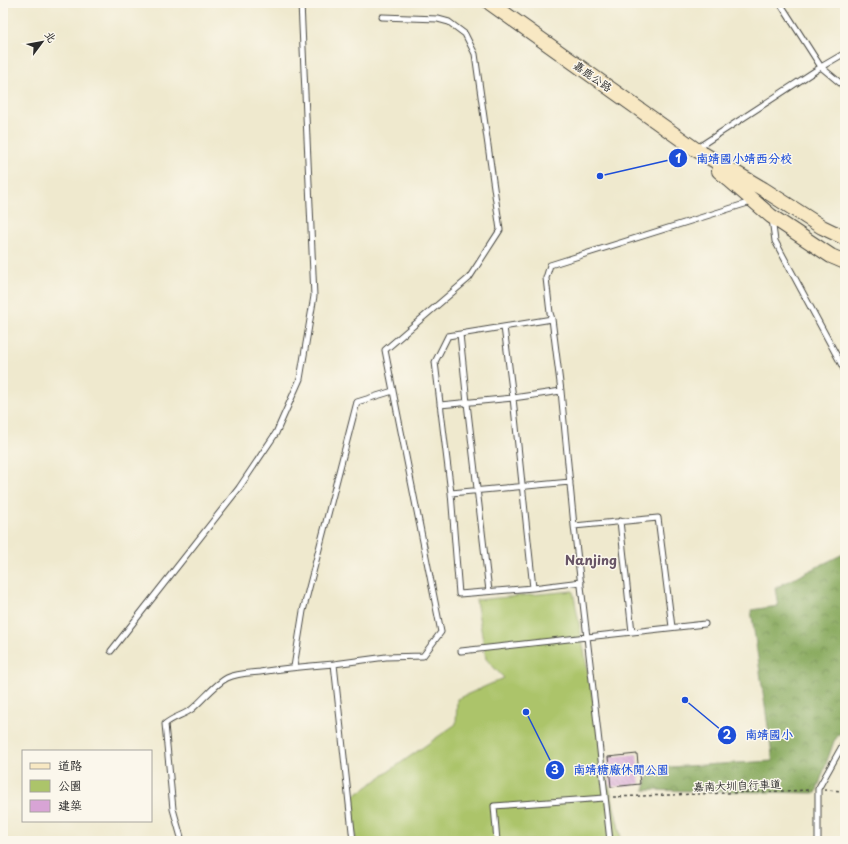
<svg xmlns="http://www.w3.org/2000/svg" width="848" height="844" font-family="'Playpen Sans','LXGW WenKai TC',sans-serif">
<style>
.forest{fill:url(#forest-crowns);stroke:#5a6a44}
.park{fill:#acc46a;stroke:#6c784a}
.building{fill:url(#building-back-hatch)}
.lines{fill:none;stroke-linecap:round;stroke-linejoin:round}
.lane-casing{stroke:#484843;stroke-width:7}
.secondary-casing{stroke:#484843;stroke-width:16}
.path{stroke:#484843;stroke-width:1.5;stroke-dasharray:3 3;stroke-linecap:butt}
.lane{stroke:#fff;stroke-width:5}
.secondary{stroke:#f8e8c3;stroke-width:14}
.labels{text-anchor:middle;dominant-baseline:central;stroke-width:3;stroke-linejoin:round;paint-order:stroke}
.street-label{font-size:11px;fill:#2b2b2b;stroke:#fbf7ec}
.quarter-label{font-size:13px;font-weight:bold;fill:#685566;stroke:#fbf7ec}
.leader{fill:none;stroke:#1d4ed8;stroke-width:1.5}
.callout-dot{fill:#1d4ed8;stroke:#fbf7ec;stroke-width:1.5}
.mark-label{font-size:12px;text-anchor:middle;font-weight:bold;fill:#fff}
.callout-label{font-size:12px;text-anchor:middle;font-weight:bold;fill:#1d4ed8;stroke:#fbf7ec;stroke-width:3;stroke-linejoin:round;paint-order:stroke}
</style>
<defs>
<pattern id="forest-crowns" width="20" height="18" patternUnits="userSpaceOnUse"><rect width="20" height="18" fill="#89aa5e"/><path d="M2 6a3 3 0 1 1 6 0M12 15a3 3 0 1 1 6 0" fill="none" stroke="#708b4e"/></pattern>
<pattern id="building-back-hatch" width="6" height="6" patternUnits="userSpaceOnUse"><rect width="6" height="6" fill="#d8a4d5"/><path d="M-1 5l2 2M0 0l6 6M5-1l2 2" fill="none" stroke="#af86ad"/></pattern>
</defs>
<rect width="100%" height="100%" fill="#fbf7ec"/>
<filter id="ink" filterUnits="userSpaceOnUse"><feTurbulence type="fractalNoise" baseFrequency=".025" numOctaves="2"/><feDisplacementMap in="SourceGraphic" scale="8" xChannelSelector="R" yChannelSelector="G"/><feConvolveMatrix kernelMatrix="1 2 1 2 8 2 1 2 1" color-interpolation-filters="sRGB"/></filter>
<filter id="wash" filterUnits="userSpaceOnUse"><feTurbulence type="fractalNoise" baseFrequency=".012" numOctaves="4" result="noise"/><feDisplacementMap in="SourceGraphic" scale="16" xChannelSelector="R" yChannelSelector="G"/><feGaussianBlur stdDeviation="0.9" result="paint"/><feColorMatrix in="noise" values="0 0 0 0 0 0 0 0 0 0 0 0 0 0 0 0 0 1.4 0 .05"/><feComposite in="paint" operator="in"/></filter>
<g filter="url(#wash)">
<rect width="100%" height="100%" fill="#efe9ce"/>
<path class="forest" d="M 845,553 L 845,727 L 834,741 L 816,793 L 644,790 L 651,768 L 773,761 L 751,610 L 778,606 L 775,588 Z"/>
<path class="park" d="M 573,591 L 609,785 L 621,838 L 621,841 L 356,841 L 351,798 L 456,724 L 457,699 L 504,678 L 486,659 L 476,600 Z"/>
<g id="blocks">
<path class="building" d="M 637,754 L 640,784 L 611,787 L 608,757 Z"/>
</g>
</g>
<g filter="url(#ink)">
<use href="#blocks" fill-opacity="0" stroke="#484843" stroke-width="1"/>
<g class="lines">
<g class="lane-casing">
<path id="lane" d="M 382,17 L 438,19 L 449,22 L 465,34 L 475,54 L 500,230 L 469,278 L 385,350 L 393,391
M 845,53 L 821,67 L 845,87
M 697,148 L 821,67 L 780,3
M 772,219 L 775,241 L 845,371
M 552,319 L 448,336 L 435,362 L 451,493 L 459,594 L 533,588 L 581,582
M 504,327 L 513,398 L 533,588
M 460,334 L 467,403 L 489,591
M 440,405 L 513,398 L 561,391
M 451,493 L 570,482
M 620,521 L 632,632
M 574,526 L 658,518 L 672,627
M 111,651 L 239,488 L 276,433 L 300,379 L 314,296 L 301,3
M 461,651 L 587,637 L 705,624
M 294,667 L 303,611 L 357,402 L 393,391 L 441,632 L 423,656 L 386,657 L 334,664
M 182,841 L 173,809 L 165,724 C 173,717 184,715 192,709 C 203,700 215,684 227,678 C 237,673 249,673 260,672 C 284,668 309,666 334,664 L 353,841
M 497,841 L 494,806 L 605,798
M 610,841 L 595,706 L 574,526 L 561,391 L 552,319 L 550,313 L 546,278 L 550,265 L 751,202
M 818,841 L 818,789 L 845,741"/>
</g>
<g class="secondary-casing">
<path id="secondary" d="M 490,3 L 695,149 L 763,189 L 822,227 L 845,238
M 719,171 L 771,216 L 831,256 L 845,262"/>
</g>
<path class="path" d="M 824,790 L 845,791
M 613,797 L 811,790"/>
<use href="#lane" class="lane"/>
<use href="#secondary" class="secondary"/>
</g>
</g>
<g class="labels">
<g class="street-label">
<text transform="translate(593 76) rotate(35)">嘉鹿公路</text>
<text transform="translate(737 785) rotate(-2)">嘉南大圳自行車道</text>
</g>
<g class="quarter-label">
<text x="591" y="559">Nanjing</text>
</g>
</g>
<path class="leader" d="M600 176L678 158M685 700L727 735M526 712L555 770"/>
<g class="callout-dot">
<circle cx="600" cy="176" r="4"/>
<circle cx="685" cy="700" r="4"/>
<circle cx="526" cy="712" r="4"/>
<circle cx="678" cy="158" r="10"/>
<circle cx="727" cy="735" r="10"/>
<circle cx="555" cy="770" r="10"/>
</g>
<g class="mark-label">
<text x="678" y="163">1</text>
<text x="727" y="739">2</text>
<text x="555" y="774">3</text>
</g>
<g class="callout-label">
<text x="744" y="163">南靖國小靖西分校</text>
<text x="769" y="739">南靖國小</text>
<text x="621" y="774">南靖糖廠休閒公園</text>
</g>
<rect width="848" height="844" fill="none" stroke="#fbf7ec" stroke-width="16"/>
<rect x="22" y="750" width="130" height="72" fill="#fbf7ec" stroke="#a8a59f"/>
<rect x="30" y="763" width="20" height="6" fill="#f8e8c3" stroke="#a8a59f"/>
<text x="58" y="770" font-size="12" fill="#2b2b2b">道路</text>
<rect x="30" y="780" width="20" height="12" fill="#acc46a" stroke="#a8a59f"/>
<text x="58" y="790" font-size="12" fill="#2b2b2b">公園</text>
<rect x="30" y="800" width="20" height="12" fill="#d8a4d5" stroke="#a8a59f"/>
<text x="58" y="810" font-size="12" fill="#2b2b2b">建築</text>
<g transform="translate(42 42) rotate(58)" stroke="#fbf7ec" stroke-width="3" paint-order="stroke">
<path d="M0-3L7 15L0 10L-7 15Z" fill="#2b2b2b"/>
<text y="-6" font-size="11" font-weight="bold" text-anchor="middle" fill="#2b2b2b">北</text>
</g>
</svg>
